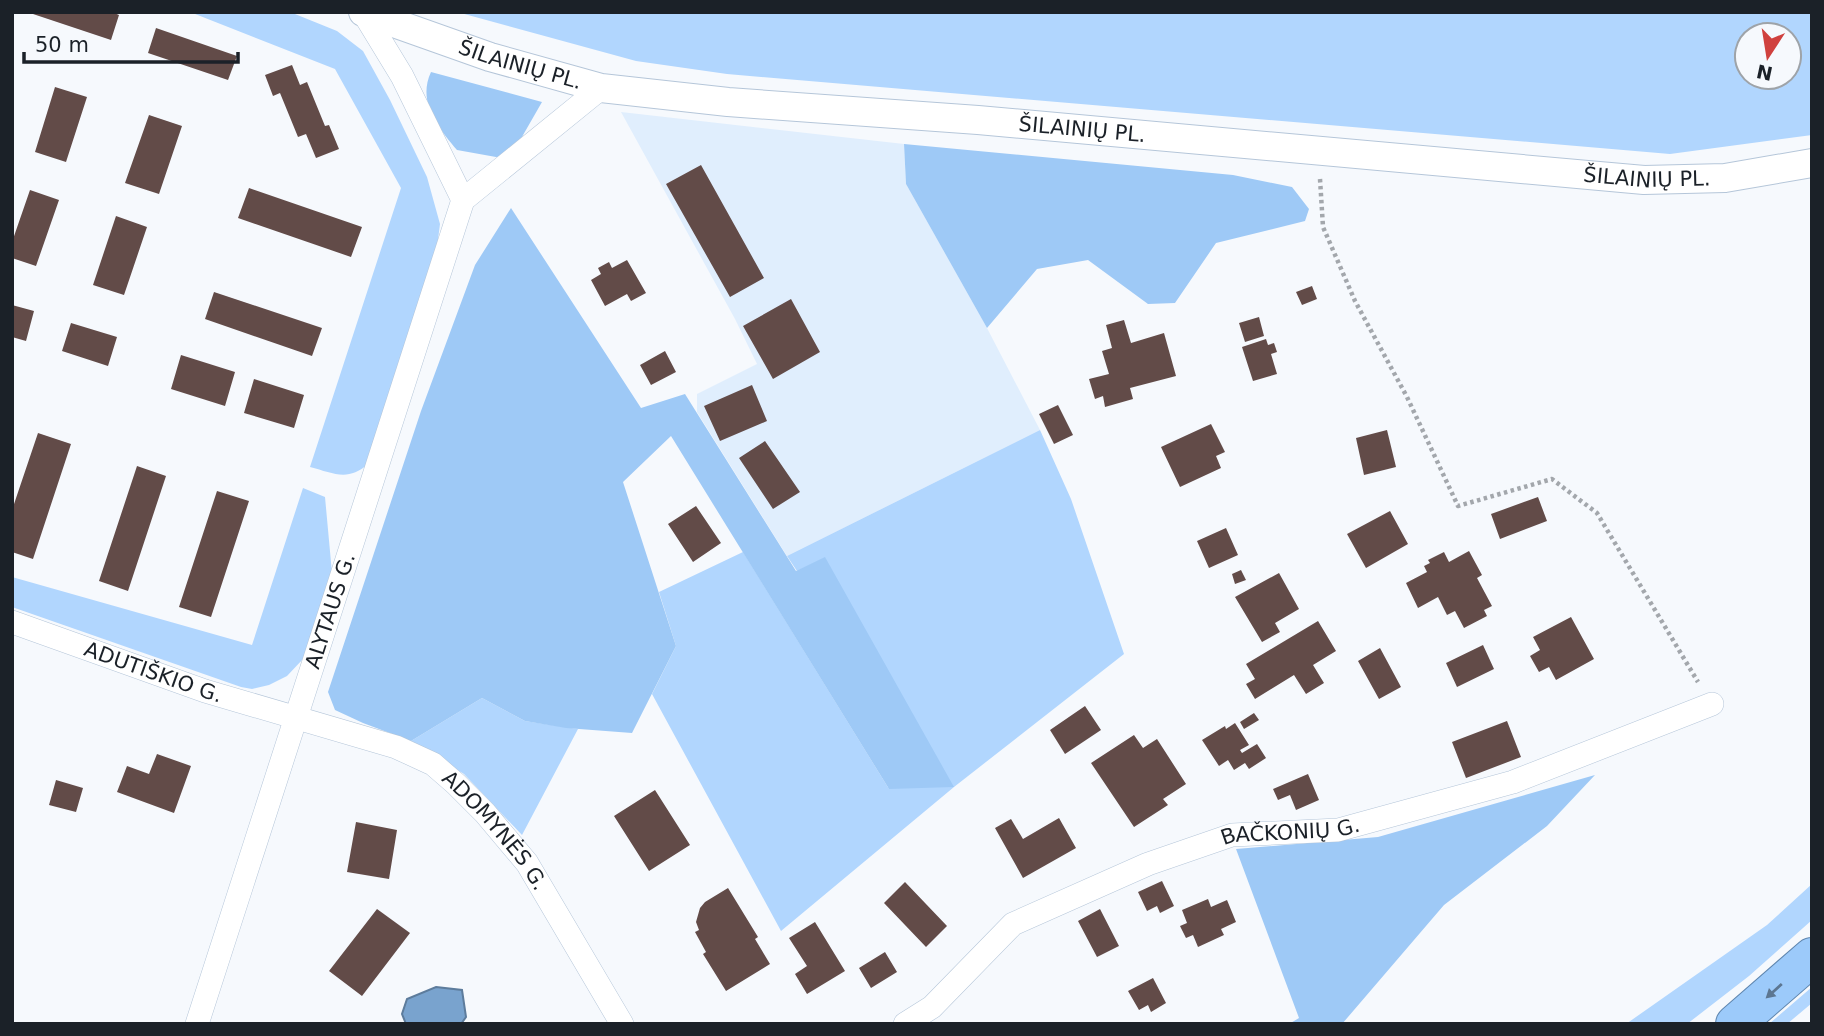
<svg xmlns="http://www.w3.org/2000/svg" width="1824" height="1036" font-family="'DejaVu Sans',sans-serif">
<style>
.built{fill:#e0eefd}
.green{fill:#b1d6fe;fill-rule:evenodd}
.forest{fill:#9ec9f6}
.water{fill:#79a3ce;stroke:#5d7c9c;stroke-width:2}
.building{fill:#624b48}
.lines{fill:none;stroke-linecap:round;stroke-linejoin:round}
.minor-casing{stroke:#b5c6d9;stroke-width:24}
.tertiary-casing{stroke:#b5c6d9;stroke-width:30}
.trunk-casing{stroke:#5f86af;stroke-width:40}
.path{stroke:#a3a7ac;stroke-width:4.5;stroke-dasharray:3.5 3.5;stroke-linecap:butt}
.minor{stroke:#fff;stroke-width:23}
.tertiary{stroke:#fff;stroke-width:28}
.trunk{stroke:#9ccafa;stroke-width:38}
.oneway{fill:#5c7691}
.labels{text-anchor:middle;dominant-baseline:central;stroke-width:7;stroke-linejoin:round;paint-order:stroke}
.street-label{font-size:21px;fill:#1b2128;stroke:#f6f9fd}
</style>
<rect width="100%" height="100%" fill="#f6f9fd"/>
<path class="built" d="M 621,112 L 904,144 L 906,184 L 987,328 L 1040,430 L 787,556 L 697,412 L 697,394 L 757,364 L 735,319 Z"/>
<path class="green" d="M 190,12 L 290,12 L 337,31 L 363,51 L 390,100 L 427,177 L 440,224 L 436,255 L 368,464 C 348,482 333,473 310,467 L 401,188 L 335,69 Z
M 457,12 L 1812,12 L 1812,135 L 1670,154 L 727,74 L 636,61 ZM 1789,35 L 1789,77 L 1747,77 L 1747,35 Z
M 1040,430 L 1071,499 L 1124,654 L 954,787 L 781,931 L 652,694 L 676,646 L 659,592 L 743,552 L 889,789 L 825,558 L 797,571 L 787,556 Z
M 303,488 L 325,497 L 332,573 L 303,659 L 287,676 L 269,685 L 252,689 L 241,687 L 12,607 L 12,577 L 252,645 Z
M 482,698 L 525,721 L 578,729 L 522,835 L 464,774 L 411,741 Z
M 1812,884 L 1812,920 L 1749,976 L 1687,1024 L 1626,1024 L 1767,925 Z
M 1812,987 L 1812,1003 L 1787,1024 L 1769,1024 Z"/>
<path class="forest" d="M 431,72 L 542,102 L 511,156 L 496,157 L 457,150 C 438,127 417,102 431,72 Z
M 904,144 L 1233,175 L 1292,187 L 1309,209 L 1305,221 L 1216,243 L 1175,303 L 1148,304 L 1088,260 L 1037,269 L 987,328 L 906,184 Z
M 511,208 L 641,408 L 685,394 L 796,571 L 825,557 L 954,787 L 889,789 L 671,436 L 623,482 L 676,646 L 632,733 L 566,728 L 525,721 L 482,698 L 411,741 L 363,723 L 335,710 L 328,692 L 421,411 L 475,265 Z
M 1595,775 L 1547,826 L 1444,905 L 1342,1024 L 1289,1024 L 1299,1018 L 1236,849 L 1378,837 Z"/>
<path class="water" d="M 436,987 L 462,990 L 466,1017 L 461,1024 L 406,1024 L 402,1014 L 407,999 Z"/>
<path class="building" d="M 112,12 L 119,15 L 111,40 L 30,13 Z
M 156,28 L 237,56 L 228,80 L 148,53 Z
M 292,65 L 300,85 L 307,82 L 325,126 L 329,125 L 339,149 L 316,158 L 306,134 L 298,137 L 280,93 L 273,96 L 265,75 Z
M 55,87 L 87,97 L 66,162 L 35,152 Z
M 149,115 L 182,126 L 159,194 L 125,183 Z
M 701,165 L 764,278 L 730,297 L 666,184 Z
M 249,188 L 362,227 L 351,257 L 238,218 Z
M 30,190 L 59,200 L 36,266 L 12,258 L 12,242 Z
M 116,216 L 147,227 L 124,295 L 93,285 Z
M 627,260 L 646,293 L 631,301 L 627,294 L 605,306 L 591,280 L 601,274 L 598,268 L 609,262 L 612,268 Z
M 1312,286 L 1317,299 L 1302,305 L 1296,292 Z
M 214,292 L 322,328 L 312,356 L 205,319 Z
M 791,299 L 820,352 L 773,379 L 743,326 Z
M 12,305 L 34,311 L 26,341 L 12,337 Z
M 1259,317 L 1264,336 L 1245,342 L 1239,323 Z
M 1124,320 L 1131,343 L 1164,333 L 1176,376 L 1130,388 L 1133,399 L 1105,407 L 1103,396 L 1095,399 L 1089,379 L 1109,374 L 1102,351 L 1112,348 L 1106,325 Z
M 71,323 L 117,337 L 108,366 L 62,351 Z
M 1266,339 L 1268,345 L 1274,343 L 1277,352 L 1271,354 L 1277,374 L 1253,381 L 1242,347 Z
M 665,351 L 676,372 L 651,385 L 640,365 Z
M 181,355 L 235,372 L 225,406 L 171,389 Z
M 254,379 L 304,395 L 294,428 L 244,413 Z
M 752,385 L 767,421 L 720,441 L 704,406 Z
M 1058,405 L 1073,435 L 1054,444 L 1039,414 Z
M 1211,424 L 1225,452 L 1216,456 L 1221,468 L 1180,487 L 1161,447 Z
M 1387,430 L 1396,467 L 1364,475 L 1356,438 Z
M 38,433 L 71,444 L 33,559 L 12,552 L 12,510 Z
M 765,441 L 800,492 L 773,509 L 739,458 Z
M 137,466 L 166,476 L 128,591 L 99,581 Z
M 217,491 L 249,501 L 211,617 L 179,607 Z
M 1538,497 L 1547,521 L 1500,539 L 1491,514 Z
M 696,506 L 721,543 L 693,562 L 668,524 Z
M 1390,511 L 1408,544 L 1366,568 L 1347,534 Z
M 1226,528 L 1238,555 L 1209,568 L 1197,541 Z
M 1469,551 L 1482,575 L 1477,578 L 1492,606 L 1484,610 L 1487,616 L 1464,628 L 1455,611 L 1447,615 L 1438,597 L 1418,608 L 1406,583 L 1427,572 L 1424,566 L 1430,563 L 1428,560 L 1444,552 L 1449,562 Z
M 1241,570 L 1246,580 L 1235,584 L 1232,574 Z
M 1279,573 L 1299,609 L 1275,623 L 1280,632 L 1262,642 L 1235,597 Z
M 1571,617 L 1594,659 L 1556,680 L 1549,667 L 1539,672 L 1530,656 L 1540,650 L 1533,637 Z
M 1318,621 L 1336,651 L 1313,665 L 1324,683 L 1306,694 L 1294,675 L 1255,699 L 1246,684 L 1255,679 L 1246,664 Z
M 1483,645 L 1494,669 L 1457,687 L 1446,663 Z
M 1380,648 L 1401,687 L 1379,699 L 1358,661 Z
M 1085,706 L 1101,730 L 1065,754 L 1050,730 Z
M 1254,713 L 1259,720 L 1244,729 L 1240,722 Z
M 1507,721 L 1521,757 L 1466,778 L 1452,742 Z
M 1235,723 L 1249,745 L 1240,750 L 1242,753 L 1257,744 L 1266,758 L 1249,769 L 1245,763 L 1234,770 L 1228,760 L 1219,766 L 1202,740 L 1225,726 L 1226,729 Z
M 1134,735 L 1143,748 L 1157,739 L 1186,784 L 1163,799 L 1168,805 L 1134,827 L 1091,763 Z
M 157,754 L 191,766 L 174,813 L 117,792 L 127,766 L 149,774 Z
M 1308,774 L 1319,800 L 1296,810 L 1290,795 L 1278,800 L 1273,789 Z
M 56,780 L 83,788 L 76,812 L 49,805 Z
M 655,790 L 690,845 L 649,871 L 614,816 Z
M 1059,818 L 1076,848 L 1023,878 L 995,828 L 1011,819 L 1023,839 Z
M 356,822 L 397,830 L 389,879 L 347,872 Z
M 1162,881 L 1174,906 L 1160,913 L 1157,906 L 1147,911 L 1138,892 Z
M 905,882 L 947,926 L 926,947 L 884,903 Z
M 728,888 L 758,937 L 755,939 L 770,964 L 726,991 L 703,954 L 706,952 L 695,932 L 699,930 L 696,922 L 700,908 L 705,902 Z
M 1208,899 L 1211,907 L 1227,900 L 1236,922 L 1221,929 L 1224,935 L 1198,947 L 1193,935 L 1186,938 L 1180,926 L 1187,923 L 1182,910 Z
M 377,909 L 410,933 L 362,996 L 329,971 Z
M 1100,909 L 1119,946 L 1097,957 L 1078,921 Z
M 815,922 L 845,971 L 807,994 L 795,974 L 807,966 L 789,938 Z
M 885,952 L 897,972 L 871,988 L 859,968 Z
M 1153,978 L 1166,1003 L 1151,1012 L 1148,1005 L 1139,1010 L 1128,991 Z"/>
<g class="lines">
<g class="minor-casing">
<g id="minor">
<path d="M 363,12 L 402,76 L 463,200 L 601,88"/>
<path id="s1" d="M 12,622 L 205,691 L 396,747 L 433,764 L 456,784 L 485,813 L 527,863 L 622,1024"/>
<path id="s2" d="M 197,1024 L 463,200"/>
<path id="s3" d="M 905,1024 L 932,1007 L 1013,924 L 1148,864 L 1232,835 L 1338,830 L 1513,782 L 1712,704"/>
</g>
</g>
<g class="tertiary-casing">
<g id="tertiary">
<path id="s4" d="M 363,12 L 490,57 L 601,88 L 728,102 L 978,120 L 1644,180 L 1725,178 L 1812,163"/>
</g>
</g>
<g class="trunk-casing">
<path id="trunk" d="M 1735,1024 L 1812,957"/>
</g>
<path class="path" d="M 1320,179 L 1323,227 L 1355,301 L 1407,397 L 1458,506 L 1552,479 L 1597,513 L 1698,682"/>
<use href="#minor" class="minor"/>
<use href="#tertiary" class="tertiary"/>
<use href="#trunk" class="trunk"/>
</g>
<defs><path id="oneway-solid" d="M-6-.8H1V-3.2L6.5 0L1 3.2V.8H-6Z" transform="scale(1.75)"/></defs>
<use class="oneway" href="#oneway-solid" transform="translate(1774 991) rotate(138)"/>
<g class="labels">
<g class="street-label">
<text stroke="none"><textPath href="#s4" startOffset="166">ŠILAINIŲ PL.</textPath></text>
<text stroke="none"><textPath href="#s4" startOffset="733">ŠILAINIŲ PL.</textPath></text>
<text stroke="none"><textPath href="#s4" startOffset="1300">ŠILAINIŲ PL.</textPath></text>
<text stroke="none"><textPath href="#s2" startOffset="434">ALYTAUS G.</textPath></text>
<text stroke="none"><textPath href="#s1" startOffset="150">ADUTIŠKIO G.</textPath></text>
<text stroke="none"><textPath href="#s1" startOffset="536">ADOMYNĖS G.</textPath></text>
<text stroke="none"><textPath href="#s3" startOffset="443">BAČKONIŲ G.</textPath></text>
</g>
</g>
<rect width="1824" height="1036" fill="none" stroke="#1b2128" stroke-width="28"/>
<g transform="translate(1768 56) rotate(192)"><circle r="33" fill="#f6f9fd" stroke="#9ea3a8" stroke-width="2"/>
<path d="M0-5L12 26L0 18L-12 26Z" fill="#d0413e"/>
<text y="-10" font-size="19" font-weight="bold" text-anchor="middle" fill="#1b2128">N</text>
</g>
<path d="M24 52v10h214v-10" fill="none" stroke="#1b2128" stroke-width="3.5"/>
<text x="35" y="52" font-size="21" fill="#1b2128" stroke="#f6f9fd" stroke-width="5" paint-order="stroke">50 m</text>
</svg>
